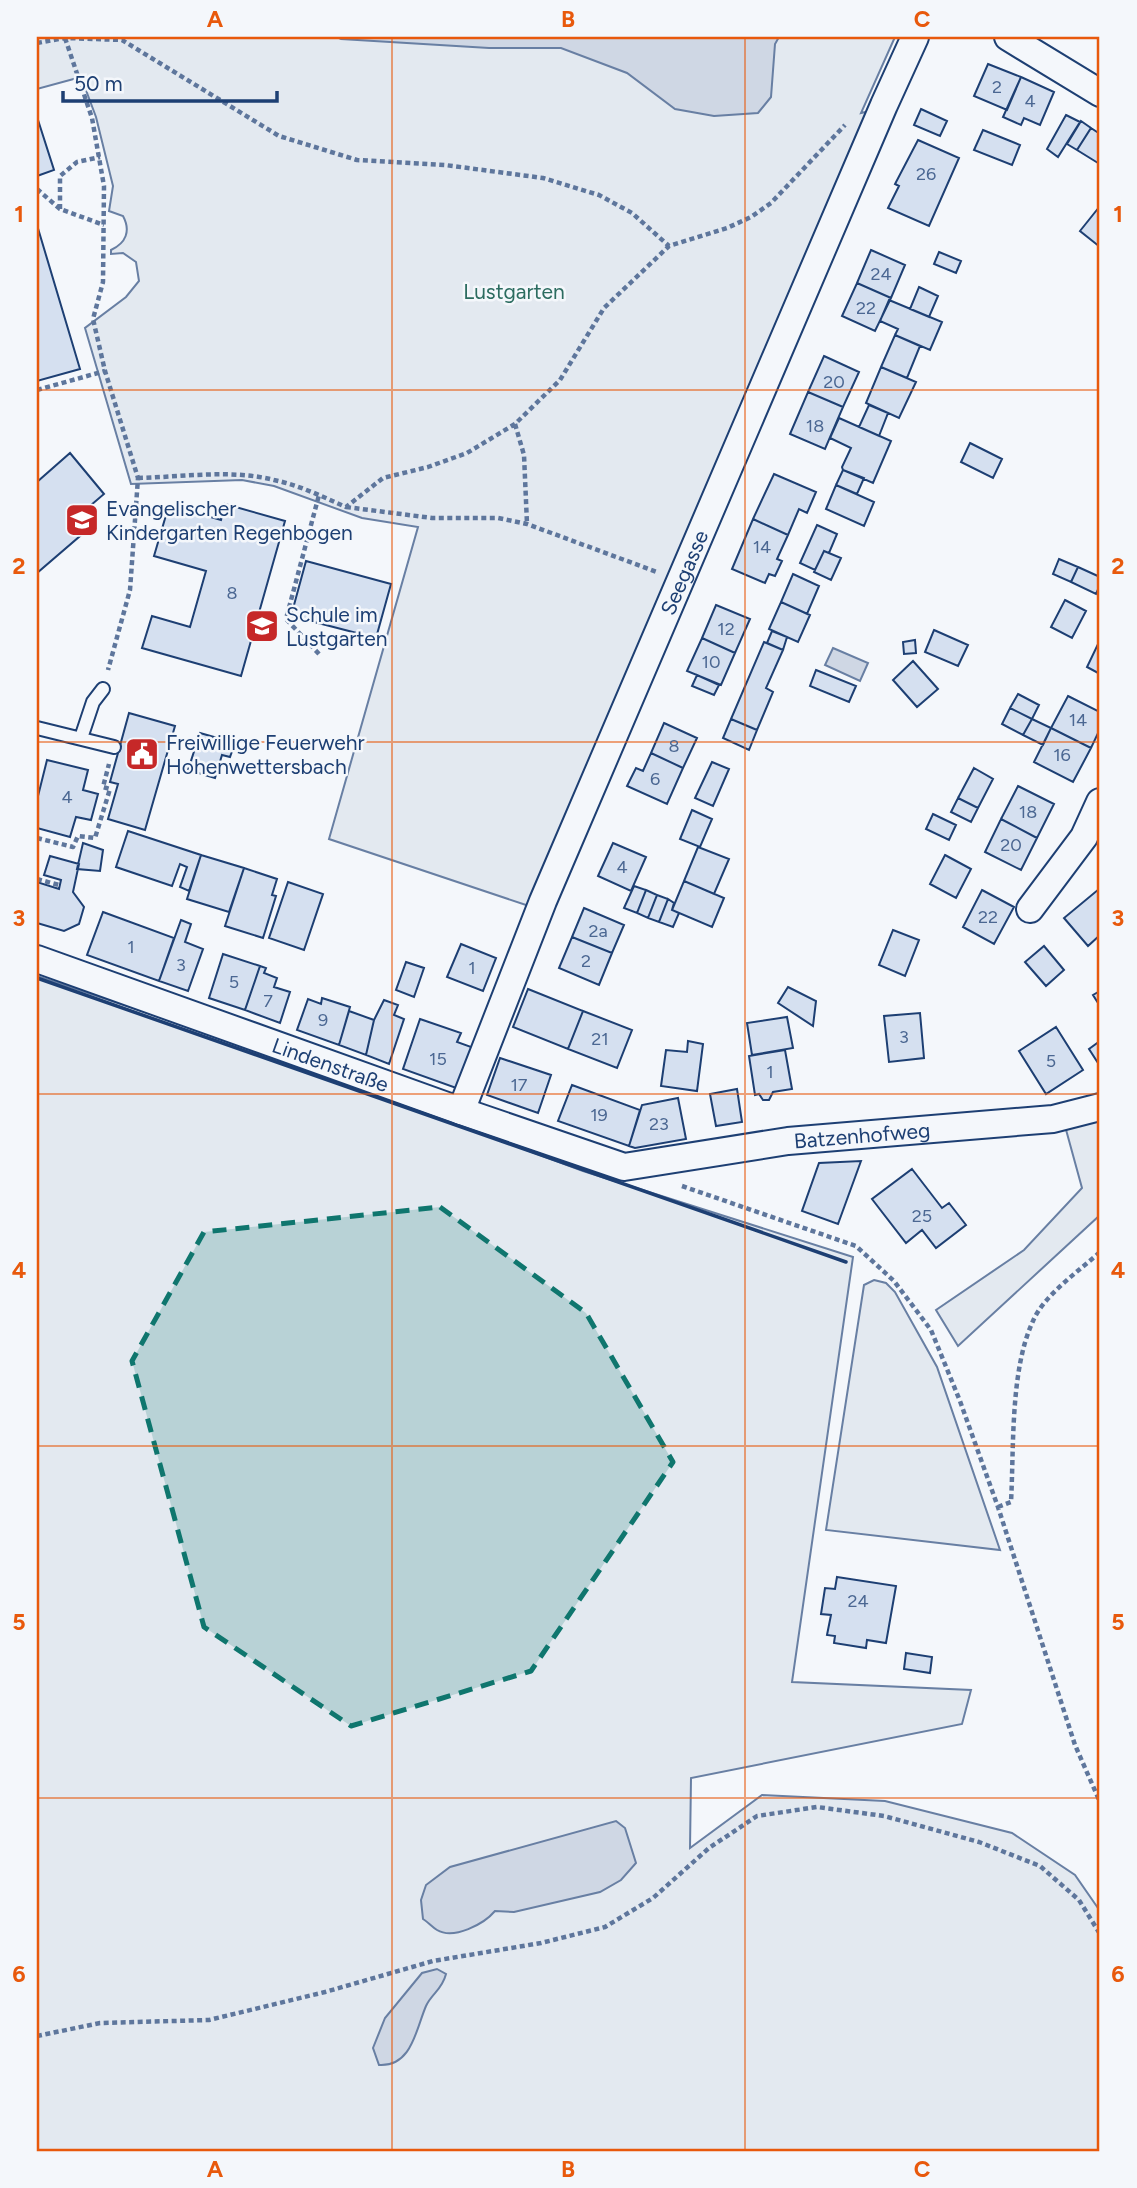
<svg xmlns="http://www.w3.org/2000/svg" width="1137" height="2188" font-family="Figtree,sans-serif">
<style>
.green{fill:#e3e9f0;stroke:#687fa3;stroke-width:2}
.water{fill:#cfd7e4;stroke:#687fa3;stroke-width:2}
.building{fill:#d5e0f0;stroke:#1d3f73;stroke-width:2}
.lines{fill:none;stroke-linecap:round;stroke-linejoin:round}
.lane-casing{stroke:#1d3f73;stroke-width:16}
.street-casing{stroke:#1d3f73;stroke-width:30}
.path{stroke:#5e769c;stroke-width:4.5;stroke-dasharray:5 3.5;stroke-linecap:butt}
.lane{stroke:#f4f7fb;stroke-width:12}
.street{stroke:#f4f7fb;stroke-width:26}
.wall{stroke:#1d3f73;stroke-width:3.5}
.marked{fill:#0f766e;fill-opacity:0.2;stroke:#0f766e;stroke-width:5;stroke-dasharray:14 9;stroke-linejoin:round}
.grid{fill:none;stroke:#e8590c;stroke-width:2;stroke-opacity:0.55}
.labels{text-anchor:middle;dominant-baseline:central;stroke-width:5;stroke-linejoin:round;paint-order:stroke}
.number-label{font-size:18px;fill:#4b6792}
.park-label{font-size:21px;fill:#2c6c60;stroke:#f4f7fb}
.poi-label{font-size:21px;fill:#1d3f73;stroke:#f4f7fb;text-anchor:start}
.street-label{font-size:21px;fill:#1d3f73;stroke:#f4f7fb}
.neatline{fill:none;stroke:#e8590c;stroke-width:2.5}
.grid-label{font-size:23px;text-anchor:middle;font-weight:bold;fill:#e8590c}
</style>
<rect width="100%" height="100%" fill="#f4f7fb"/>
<path class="green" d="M 37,37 L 895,37 L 861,113 L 870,111 L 529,906 L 329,839 L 418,527 L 362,518 L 274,486 L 242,480 L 131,484 L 85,328 L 126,297 L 139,281 L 136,262 L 123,253 L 111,254 L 111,250 C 126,243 131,231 123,216 L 109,211 L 113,186 L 96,117 L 81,77 L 37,89 Z
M 37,976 L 226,1039 L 583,1171 L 853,1257 L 792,1682 L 971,1690 L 962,1724 L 691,1778 L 690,1848 L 762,1795 L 885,1801 L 1012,1833 L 1075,1875 L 1100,1911 L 1100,2151 L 37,2151 Z
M 1100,1117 L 1100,1215 L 958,1346 L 936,1310 L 1024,1250 L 1082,1188 L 1065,1126 Z
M 874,1280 L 886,1283 L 895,1292 L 937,1367 L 1000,1550 L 826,1530 L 864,1285 Z"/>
<path class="water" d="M 337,37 L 779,37 L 775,44 L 771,97 L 758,113 L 714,116 L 675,109 L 627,73 L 561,48 L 489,48 L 341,39 Z
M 833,648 L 868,663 L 860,681 L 825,665 Z
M 616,1821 L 625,1828 L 636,1863 L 621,1880 L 600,1892 L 514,1912 L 495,1911 C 484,1924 454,1940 437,1930 C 432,1927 428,1922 423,1919 L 421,1900 L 426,1885 L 450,1867 Z
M 437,1969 L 446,1974 C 442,1990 432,1993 426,2006 C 416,2029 412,2067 379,2065 L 373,2048 L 385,2018 L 422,1973 Z"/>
<path class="building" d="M 988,64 L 1021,77 L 1007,110 L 974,96 Z
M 1021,77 L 1054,92 L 1040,125 L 1024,118 L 1021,125 L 1003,117 Z
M 921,109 L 947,121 L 940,136 L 914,125 Z
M 1066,115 L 1080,122 L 1058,157 L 1047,149 Z
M 37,120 L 38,120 L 54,170 L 37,176 Z
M 1081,121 L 1091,128 L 1077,150 L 1067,144 Z
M 1091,128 L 1100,134 L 1100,160 L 1098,163 L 1077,150 Z
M 983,130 L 1020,145 L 1012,165 L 974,150 Z
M 918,140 L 959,158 L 929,226 L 888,208 L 899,186 L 895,184 Z
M 1100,206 L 1100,247 L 1080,231 Z
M 37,225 L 80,369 L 37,381 Z
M 871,250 L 905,265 L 891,298 L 857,283 Z
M 939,252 L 961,261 L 956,273 L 934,264 Z
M 857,283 L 891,298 L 875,331 L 842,316 Z
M 919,287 L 938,296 L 929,317 L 910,309 Z
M 889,300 L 942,322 L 930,350 L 895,335 L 898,329 L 880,321 Z
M 895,335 L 920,346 L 907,378 L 881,367 Z
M 824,356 L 859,372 L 843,407 L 808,392 Z
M 881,367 L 916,382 L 899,418 L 866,403 Z
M 808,392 L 843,407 L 825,449 L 790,434 Z
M 869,405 L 888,413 L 879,436 L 859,427 Z
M 839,418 L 891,441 L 873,483 L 843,470 L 842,467 L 851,448 L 830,438 Z
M 970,443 L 1002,459 L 993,478 L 961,462 Z
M 70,453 L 104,494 L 77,517 L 87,530 L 37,573 L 37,482 Z
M 843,470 L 864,478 L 857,494 L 836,485 Z
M 774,474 L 816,492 L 807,513 L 799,509 L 788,535 L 753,519 Z
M 836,485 L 874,502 L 864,526 L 826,509 Z
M 225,504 L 285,521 L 241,676 L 142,648 L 152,616 L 190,627 L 206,571 L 154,556 L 169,505 L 221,520 Z
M 753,519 L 788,535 L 777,559 L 782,561 L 775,576 L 769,574 L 765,583 L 732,569 Z
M 817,525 L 837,534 L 829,553 L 824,551 L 815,570 L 800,563 Z
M 824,551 L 841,558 L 831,580 L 814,572 Z
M 1059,559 L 1078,567 L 1071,582 L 1053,574 Z
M 306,561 L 391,584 L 376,638 L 291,616 Z
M 1078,567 L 1100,577 L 1100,585 L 1096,594 L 1071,582 Z
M 793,574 L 819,586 L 807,614 L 781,602 Z
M 1065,600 L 1086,611 L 1072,638 L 1051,627 Z
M 781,602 L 810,615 L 798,642 L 769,629 Z
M 716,605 L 750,619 L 735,653 L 702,638 Z
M 934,630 L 968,645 L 958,666 L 925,652 Z
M 772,631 L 787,637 L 783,650 L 767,643 Z
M 702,638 L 735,653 L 721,685 L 687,671 Z
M 915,640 L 916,653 L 904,654 L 903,642 Z
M 1100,640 L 1100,674 L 1087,667 Z
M 764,642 L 783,650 L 766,688 L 773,692 L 757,730 L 731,719 Z
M 913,661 L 938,689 L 917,707 L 893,680 Z
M 816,670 L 856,686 L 849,702 L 810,686 Z
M 697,675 L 719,685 L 714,695 L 692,686 Z
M 1018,694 L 1039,705 L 1032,719 L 1010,708 Z
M 1068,696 L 1100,712 L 1100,729 L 1091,748 L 1051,728 Z
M 1010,708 L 1032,719 L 1023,735 L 1002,724 Z
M 129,713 L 175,726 L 145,830 L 108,819 L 118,784 L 110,782 Z
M 731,719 L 757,730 L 749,750 L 723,738 Z
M 1032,719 L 1051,728 L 1043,745 L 1023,735 Z
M 664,723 L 697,738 L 683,768 L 651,753 Z
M 1051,728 L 1091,748 L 1073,782 L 1034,762 Z
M 200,733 L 235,743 L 230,757 L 222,755 L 215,778 L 188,770 Z
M 651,753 L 683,768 L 667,804 L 627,786 L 636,768 L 643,771 Z
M 47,760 L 88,770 L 83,790 L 98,794 L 91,820 L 76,817 L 70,837 L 37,828 L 37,800 Z
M 712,762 L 729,769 L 713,806 L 695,798 Z
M 974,768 L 993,779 L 978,808 L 958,798 Z
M 1018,786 L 1054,804 L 1037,838 L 1001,819 Z
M 958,798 L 978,808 L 971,822 L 951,812 Z
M 692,810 L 712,819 L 700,847 L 680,839 Z
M 933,814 L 956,825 L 949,840 L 926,829 Z
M 1001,819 L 1037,838 L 1021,870 L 985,852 Z
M 128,831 L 201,855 L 189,891 L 180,887 L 187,867 L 180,864 L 172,886 L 116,867 Z
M 83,843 L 103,850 L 100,871 L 77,869 Z
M 613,843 L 646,857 L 631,891 L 598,876 Z
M 698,847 L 729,859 L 714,894 L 684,881 Z
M 201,855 L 244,868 L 229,912 L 187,899 Z
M 945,855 L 971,869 L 956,898 L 930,884 Z
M 50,856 L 79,864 L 73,892 L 84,907 L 79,924 L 64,931 L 37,923 L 37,882 L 59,889 L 61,880 L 44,875 Z
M 244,868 L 277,879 L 272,895 L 276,896 L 263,938 L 225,926 Z
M 684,881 L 724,898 L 712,927 L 672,910 Z
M 288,882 L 323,894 L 304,950 L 269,938 Z
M 634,886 L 646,890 L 637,913 L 624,908 Z
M 1099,889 L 1100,935 L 1088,946 L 1064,918 Z
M 646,890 L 657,895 L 648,918 L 637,913 Z
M 982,890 L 1014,907 L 994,944 L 963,927 Z
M 657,895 L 668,899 L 659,922 L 648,918 Z
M 668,899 L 674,903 L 672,910 L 679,913 L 673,927 L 659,922 Z
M 584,908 L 624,925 L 612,953 L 572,937 Z
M 103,912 L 174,938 L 159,981 L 87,955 Z
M 181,920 L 191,924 L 185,942 L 203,949 L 188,991 L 159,981 Z
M 893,930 L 919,940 L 905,976 L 879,965 Z
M 572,937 L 612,953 L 599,985 L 559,968 Z
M 461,944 L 496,958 L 483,991 L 447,977 Z
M 1044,946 L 1064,970 L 1046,986 L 1025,962 Z
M 223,954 L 260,966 L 245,1010 L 209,998 Z
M 406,962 L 424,968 L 414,997 L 396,990 Z
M 260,966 L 266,968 L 264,973 L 277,978 L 274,987 L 290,992 L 280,1023 L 245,1010 Z
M 788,987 L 816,1001 L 813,1026 L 778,1003 Z
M 528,989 L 583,1011 L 568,1049 L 513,1027 Z
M 1100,991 L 1100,1006 L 1093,995 Z
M 322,998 L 350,1007 L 339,1045 L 297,1030 L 308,999 L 321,1004 Z
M 384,1000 L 398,1005 L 394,1015 L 404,1019 L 389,1064 L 366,1055 L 374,1020 Z
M 349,1011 L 374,1020 L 366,1055 L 339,1045 Z
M 583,1011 L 632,1030 L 617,1068 L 568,1049 Z
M 920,1013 L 924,1058 L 889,1062 L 884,1016 Z
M 787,1017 L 793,1048 L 752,1055 L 747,1023 Z
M 420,1019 L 461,1033 L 457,1042 L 474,1048 L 459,1089 L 403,1069 Z
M 1056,1027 L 1083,1070 L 1046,1094 L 1019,1051 Z
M 688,1041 L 703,1044 L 697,1091 L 661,1086 L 666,1050 L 687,1052 Z
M 1100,1041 L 1100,1066 L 1089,1049 Z
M 785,1050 L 792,1089 L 773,1092 L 769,1100 L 763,1100 L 759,1094 L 755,1095 L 749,1056 Z
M 500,1058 L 551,1075 L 538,1113 L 487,1095 Z
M 572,1085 L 640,1110 L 629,1146 L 558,1121 Z
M 737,1089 L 742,1122 L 716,1126 L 710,1094 Z
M 678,1098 L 686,1139 L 635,1148 L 629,1146 L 642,1105 Z
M 861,1161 L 838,1224 L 802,1211 L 819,1163 Z
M 912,1169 L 942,1208 L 949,1203 L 966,1225 L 936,1248 L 922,1230 L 906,1243 L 872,1199 Z
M 837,1577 L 896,1586 L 886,1643 L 867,1640 L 866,1648 L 834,1643 L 835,1636 L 827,1635 L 831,1615 L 821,1614 L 825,1588 L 835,1589 Z
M 906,1653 L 932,1657 L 930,1673 L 904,1669 Z"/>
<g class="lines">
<g class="lane-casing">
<path id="lane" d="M 37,728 L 114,747
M 81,738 L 93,702 L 103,689"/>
</g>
<g class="street-casing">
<g id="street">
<path d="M 1008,37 L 1100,93"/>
<path d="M 1030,909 L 1084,837 L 1100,802"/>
<path id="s1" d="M 37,959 L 461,1111 L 624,1167 L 788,1141 L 1053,1119 L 1100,1107"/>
<path id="s2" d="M 461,1111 L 543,901 L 884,105 L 915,37"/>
</g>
</g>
<path class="path" d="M 65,38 L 92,118 L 104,186 L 103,282 L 93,319 L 105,371 L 138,478 L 130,590 L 108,670
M 37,43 L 65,38 L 122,40 L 279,136 L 357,160 L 445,165 L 543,178 L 599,195 L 632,213 L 669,246
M 37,189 L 60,209 L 104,225
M 60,209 L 60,176 L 77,162 L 100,157
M 37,390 L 105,371
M 515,424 L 524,455 L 527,524
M 138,478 C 183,477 231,469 274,480 C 299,485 323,497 346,507 L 383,478 L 428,467 L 467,453 L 515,424 L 560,380 L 604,308 L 669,246 L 727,228 L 751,217 L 771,203 L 845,125
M 346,507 L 432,518 L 498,518 L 527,524 L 657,572
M 319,654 L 286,619 L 319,495
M 37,838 L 73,847 L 78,836 L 95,838 L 110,789 L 103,787 L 109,764
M 37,879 L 59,885
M 682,1186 L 856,1246 L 894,1281 L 931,1330 L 960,1401 L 998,1507 L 1075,1745 L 1100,1802
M 998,1507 L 1011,1502 C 1014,1448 1010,1370 1033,1321 C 1044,1295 1079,1271 1100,1252
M 37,2036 L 100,2023 L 209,2020 L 325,1992 L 433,1961 L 541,1943 L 605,1927 L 653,1898 L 709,1848 L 757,1816 L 817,1807 L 884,1816 L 979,1842 L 1040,1866 L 1079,1900 L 1100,1934"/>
<use href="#lane" class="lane"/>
<use href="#street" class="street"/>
<path class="wall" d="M 37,978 L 846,1262"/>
</g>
<path class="marked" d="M 440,1207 L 586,1313 L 673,1462 L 531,1671 L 351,1726 L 204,1627 L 132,1361 L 204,1232 Z"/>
<path class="grid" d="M 392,37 L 392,2151M 745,37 L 745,2151M 37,390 L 1100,390M 37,742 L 1100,742M 37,1094 L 1100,1094M 37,1446 L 1100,1446M 37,1798 L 1100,1798"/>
<defs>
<g id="school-square" transform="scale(1.75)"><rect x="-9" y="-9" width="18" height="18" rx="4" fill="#c62828" stroke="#f4f7fb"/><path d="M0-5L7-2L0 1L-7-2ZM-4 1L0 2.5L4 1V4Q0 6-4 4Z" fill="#fff"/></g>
<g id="civic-square" transform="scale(1.75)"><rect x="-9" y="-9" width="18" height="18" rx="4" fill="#c62828" stroke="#f4f7fb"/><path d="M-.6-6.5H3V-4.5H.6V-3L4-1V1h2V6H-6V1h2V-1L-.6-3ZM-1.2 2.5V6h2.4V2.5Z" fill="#fff"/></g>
</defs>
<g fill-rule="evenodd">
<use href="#school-square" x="82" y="520"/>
<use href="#school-square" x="262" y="626"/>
<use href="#civic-square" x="142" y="754"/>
</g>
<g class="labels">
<g class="number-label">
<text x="997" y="87">2</text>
<text x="1030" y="101">4</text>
<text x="926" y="174">26</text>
<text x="881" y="274">24</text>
<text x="866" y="308">22</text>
<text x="834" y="382">20</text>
<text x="815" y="426">18</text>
<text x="762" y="547">14</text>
<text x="232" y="593">8</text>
<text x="726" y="629">12</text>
<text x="711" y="662">10</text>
<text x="1078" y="720">14</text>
<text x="674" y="746">8</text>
<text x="1062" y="755">16</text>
<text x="655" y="779">6</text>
<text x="67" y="797">4</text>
<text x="1028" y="812">18</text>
<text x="1011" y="845">20</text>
<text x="622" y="867">4</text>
<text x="988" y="917">22</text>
<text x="598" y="931">2a</text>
<text x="131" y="947">1</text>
<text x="586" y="961">2</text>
<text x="181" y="965">3</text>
<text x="472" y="968">1</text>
<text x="234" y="982">5</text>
<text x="268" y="1001">7</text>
<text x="323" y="1020">9</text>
<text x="904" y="1037">3</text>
<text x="600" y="1039">21</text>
<text x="438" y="1059">15</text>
<text x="1051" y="1061">5</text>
<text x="770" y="1072">1</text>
<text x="519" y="1085">17</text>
<text x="599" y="1115">19</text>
<text x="659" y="1124">23</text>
<text x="922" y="1216">25</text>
<text x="858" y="1601">24</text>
</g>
<g class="park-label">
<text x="514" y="291">Lustgarten</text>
</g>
<g class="poi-label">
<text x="106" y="508">Evangelischer<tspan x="106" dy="24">Kindergarten Regenbogen</tspan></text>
<text x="286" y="614">Schule im<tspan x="286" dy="24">Lustgarten</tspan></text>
<text x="166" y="742">Freiwillige Feuerwehr<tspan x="166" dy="24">Hohenwettersbach</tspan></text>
</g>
<g class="street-label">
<text stroke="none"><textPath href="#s2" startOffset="583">Seegasse</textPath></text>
<text stroke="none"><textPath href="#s1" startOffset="312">Lindenstraße</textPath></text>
<text stroke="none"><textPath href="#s1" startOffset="863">Batzenhofweg</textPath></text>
</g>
</g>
<rect width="1137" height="2188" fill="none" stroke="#f4f7fb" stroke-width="77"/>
<path d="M63 91v10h214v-10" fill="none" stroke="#1d3f73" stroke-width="3.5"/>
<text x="74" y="91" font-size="21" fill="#1d3f73" stroke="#f4f7fb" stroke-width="5" paint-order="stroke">50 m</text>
<rect x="38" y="38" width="1060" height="2112" class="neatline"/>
<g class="grid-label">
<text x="215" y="27">A</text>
<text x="568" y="27">B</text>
<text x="922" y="27">C</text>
<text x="19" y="222">1</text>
<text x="1118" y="222">1</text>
<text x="19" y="574">2</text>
<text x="1118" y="574">2</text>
<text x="19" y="926">3</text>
<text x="1118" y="926">3</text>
<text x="19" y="1278">4</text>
<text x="1118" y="1278">4</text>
<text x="19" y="1630">5</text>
<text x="1118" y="1630">5</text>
<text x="19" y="1982">6</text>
<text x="1118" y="1982">6</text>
<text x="215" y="2177">A</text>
<text x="568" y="2177">B</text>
<text x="922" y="2177">C</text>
</g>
</svg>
